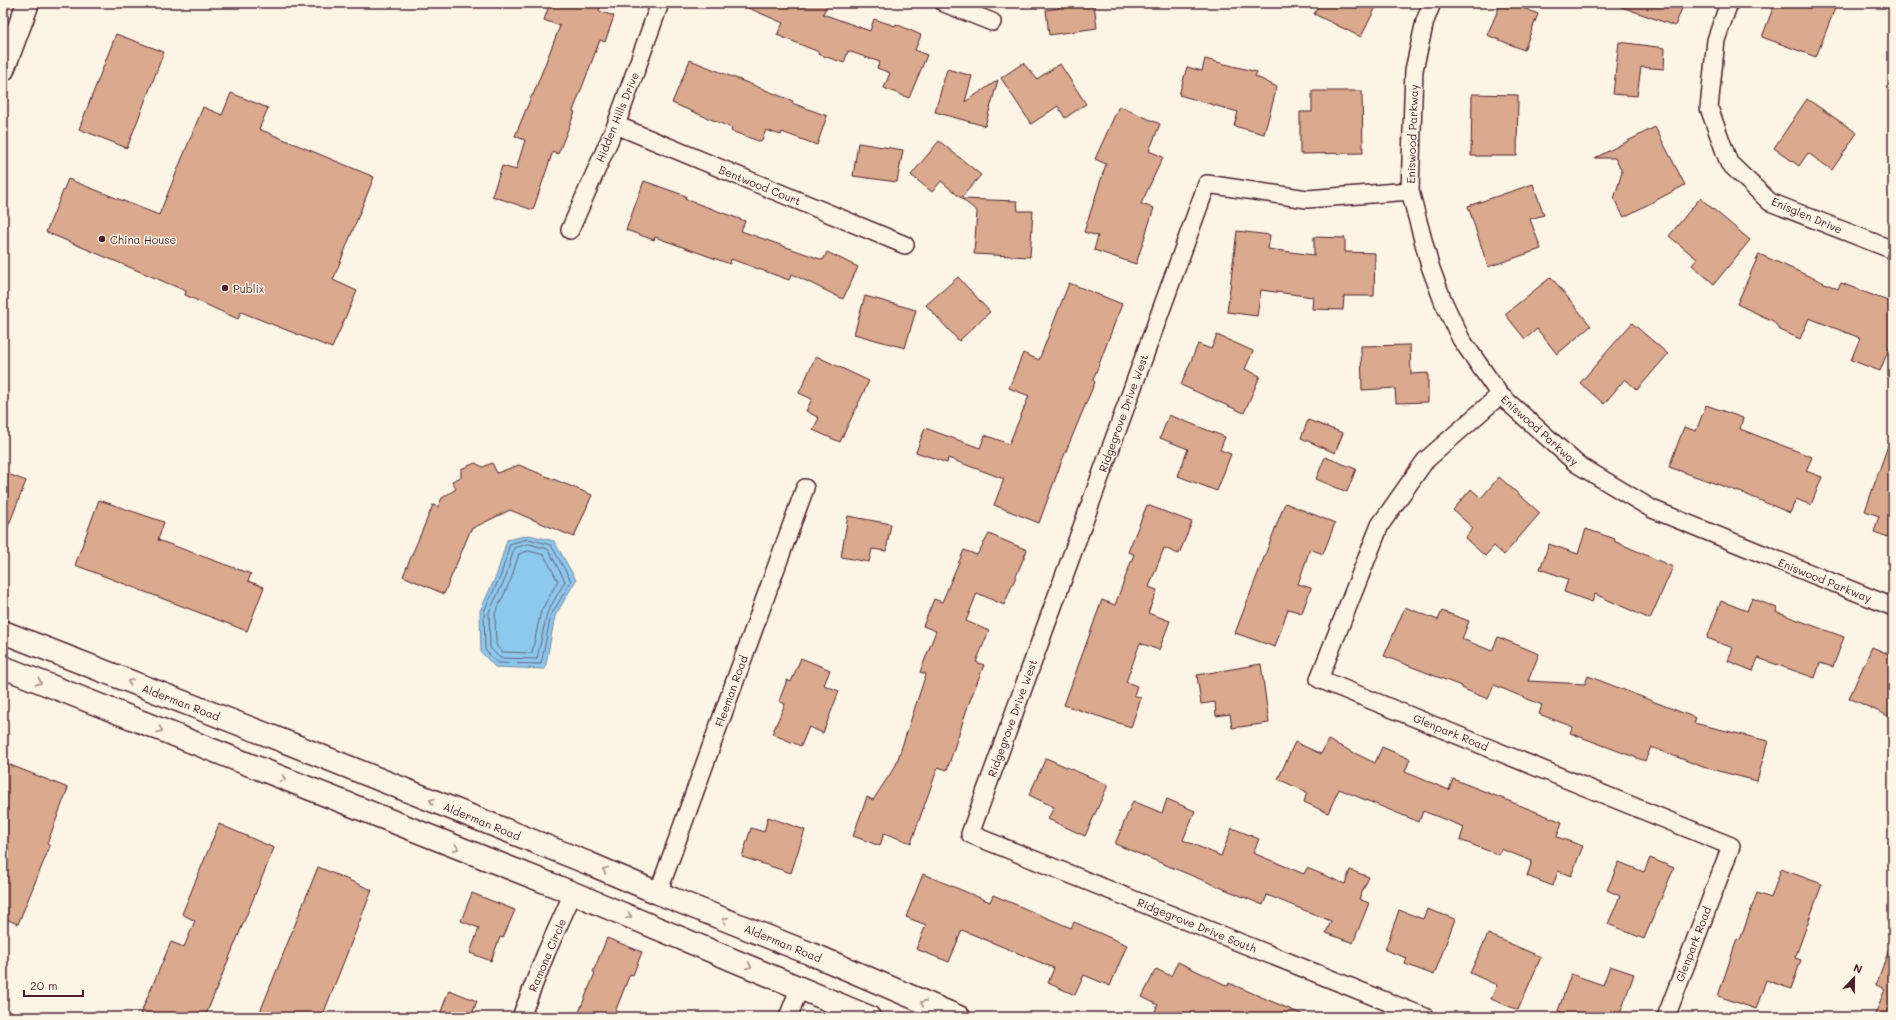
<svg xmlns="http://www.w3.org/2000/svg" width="1896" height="1020" font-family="Mali,sans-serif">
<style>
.water{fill:#8dc8ed;stroke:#72849f}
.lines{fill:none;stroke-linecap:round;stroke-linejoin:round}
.shore{stroke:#656379;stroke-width:1}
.building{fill:#dba98e;stroke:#4a1f2b}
.street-casing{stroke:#4a1f2b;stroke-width:20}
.secondary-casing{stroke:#4a1f2b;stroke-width:25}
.street{stroke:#fcf5e5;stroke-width:17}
.secondary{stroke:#fcf5e5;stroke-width:22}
.oneway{stroke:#a38a88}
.poi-dot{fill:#4a1f2b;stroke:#fcf5e5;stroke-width:1.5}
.labels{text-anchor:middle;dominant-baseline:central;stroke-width:3;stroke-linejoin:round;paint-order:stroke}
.street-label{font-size:11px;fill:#4a1f2b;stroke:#fcf5e5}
.poi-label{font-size:11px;fill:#4a1f2b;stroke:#fcf5e5;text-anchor:start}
</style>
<rect width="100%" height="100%" fill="#fcf5e5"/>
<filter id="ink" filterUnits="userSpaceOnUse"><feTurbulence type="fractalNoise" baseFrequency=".025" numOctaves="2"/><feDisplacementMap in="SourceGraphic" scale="8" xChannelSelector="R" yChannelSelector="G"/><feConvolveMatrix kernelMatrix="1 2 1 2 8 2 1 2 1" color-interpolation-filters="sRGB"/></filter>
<g filter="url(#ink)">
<path class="water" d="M 529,535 L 554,541 L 576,580 L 555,616 L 545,669 L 495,667 L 481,652 L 480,611 L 497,574 L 507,540 Z"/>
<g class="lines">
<path class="shore" d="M 529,539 L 551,545 L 571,581 L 551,615 L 541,664 L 497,663 L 485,650 L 484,611 L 501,575 L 510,544 Z
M 529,544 L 548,549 L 565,581 L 547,613 L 537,659 L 500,658 L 490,648 L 489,612 L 506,577 L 514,548 Z
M 529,551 L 544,555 L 558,581 L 541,611 L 532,653 L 502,652 L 496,645 L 495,614 L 511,579 L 519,554 Z"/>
</g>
<path class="building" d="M 550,3 L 601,3 L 599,11 L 614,16 L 605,42 L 600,40 L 573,111 L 575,112 L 558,154 L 553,151 L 533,210 L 492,196 L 502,166 L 516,170 L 525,140 L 515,136 L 532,95 L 533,95 L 560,26 L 544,20 Z
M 737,3 L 828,3 L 823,14 L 870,31 L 874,19 L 895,26 L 896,24 L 921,35 L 915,50 L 927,55 L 909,98 L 884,88 L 890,73 L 877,68 L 880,62 L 848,51 L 844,63 L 818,54 L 819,52 L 777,35 L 783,23 Z
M 1059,3 L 1094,3 L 1097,28 L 1049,35 L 1046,10 L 1059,8 Z
M 1320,3 L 1378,3 L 1361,37 L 1314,14 Z
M 1501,3 L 1512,3 L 1538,14 L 1524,50 L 1487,35 Z
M 1617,3 L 1684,3 L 1675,26 L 1616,5 Z
M 1775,3 L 1837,3 L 1816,57 L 1762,37 Z
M 116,34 L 164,52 L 127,148 L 79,129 Z
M 1619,42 L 1665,48 L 1664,69 L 1641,67 L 1637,96 L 1613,94 Z
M 1205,59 L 1257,72 L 1255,76 L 1277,87 L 1264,134 L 1234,126 L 1238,112 L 1179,95 L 1187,67 L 1202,71 Z
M 690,60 L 793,101 L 792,103 L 827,116 L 817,145 L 782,132 L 781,135 L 766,130 L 761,142 L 731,131 L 732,128 L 672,103 Z
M 1023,63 L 1037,79 L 1060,64 L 1086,104 L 1065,118 L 1058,106 L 1031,124 L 1001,78 Z
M 947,69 L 972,76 L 965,102 L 998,80 L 985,126 L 935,112 Z
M 1312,91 L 1362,91 L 1363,153 L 1300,154 L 1300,112 L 1312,112 Z
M 231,93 L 268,108 L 259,129 L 374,177 L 333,280 L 357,291 L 332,348 L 241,312 L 238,319 L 185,295 L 186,291 L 46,232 L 68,179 L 159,215 L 203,107 L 222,115 Z
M 1472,94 L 1518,95 L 1517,156 L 1471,156 Z
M 1807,99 L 1857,133 L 1832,170 L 1808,153 L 1799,166 L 1774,148 Z
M 1119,106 L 1160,124 L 1149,151 L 1163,157 L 1141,204 L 1154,208 L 1136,264 L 1094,250 L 1098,236 L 1084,232 L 1106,164 L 1095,159 Z
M 1655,127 L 1685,185 L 1624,217 L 1614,199 L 1622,172 L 1615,158 L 1595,158 Z
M 939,141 L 981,175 L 961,198 L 941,181 L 932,192 L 911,175 Z
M 858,143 L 903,150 L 897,182 L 853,176 Z
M 644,181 L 686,196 L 685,199 L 745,221 L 741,231 L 823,260 L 827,252 L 858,267 L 843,299 L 792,274 L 789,280 L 731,259 L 730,264 L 655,237 L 654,240 L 626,230 Z
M 1533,184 L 1544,215 L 1530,219 L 1541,249 L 1488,267 L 1468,206 Z
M 1700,198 L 1750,240 L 1714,284 L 1692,265 L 1697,259 L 1669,236 Z
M 962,199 L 1017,201 L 1018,211 L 1033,211 L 1030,257 L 974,254 L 977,211 Z
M 1237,231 L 1270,235 L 1268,249 L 1314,255 L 1314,237 L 1345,238 L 1345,252 L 1375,253 L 1374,296 L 1344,296 L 1343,310 L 1312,309 L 1313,297 L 1261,290 L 1257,316 L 1227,312 Z
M 1759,254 L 1838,289 L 1841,283 L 1893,303 L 1893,338 L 1880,371 L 1851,360 L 1860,338 L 1809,318 L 1800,339 L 1780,330 L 1773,321 L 1737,304 Z
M 958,277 L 990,312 L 959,341 L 926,305 Z
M 1551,277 L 1591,326 L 1557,354 L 1537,329 L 1525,339 L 1505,314 Z
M 1069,283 L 1122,304 L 1093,380 L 1095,382 L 1061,463 L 1039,523 L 994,505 L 1004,479 L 948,458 L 947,463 L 916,452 L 925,428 L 980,448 L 985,435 L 1009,444 L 1029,396 L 1009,388 L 1023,353 L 1039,360 Z
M 865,296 L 916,310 L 905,348 L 854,334 Z
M 1632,323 L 1668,354 L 1637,390 L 1625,379 L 1604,404 L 1580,383 Z
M 1217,335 L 1253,351 L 1245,369 L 1260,376 L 1244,413 L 1181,385 L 1198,344 L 1211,349 Z
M 1410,345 L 1411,374 L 1428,373 L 1428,402 L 1396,403 L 1395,388 L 1362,390 L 1361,346 Z
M 816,356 L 869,381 L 840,442 L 813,430 L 819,418 L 806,411 L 812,399 L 799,393 Z
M 1706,405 L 1743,418 L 1740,429 L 1812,457 L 1806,471 L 1822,477 L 1811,505 L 1796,499 L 1790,513 L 1745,494 L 1669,467 L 1684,427 L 1696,431 Z
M 1169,415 L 1225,437 L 1220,450 L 1231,454 L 1217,491 L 1178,476 L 1188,449 L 1160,438 Z
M 1308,420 L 1343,433 L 1335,453 L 1301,438 Z
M 1891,437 L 1893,438 L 1893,524 L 1888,537 L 1874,532 L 1879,516 L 1865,511 Z
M 1325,457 L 1356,469 L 1347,492 L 1316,479 Z
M 475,463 L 483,467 L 492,463 L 497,473 L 519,465 L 592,495 L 574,537 L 510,510 L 471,529 L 444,594 L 403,576 L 433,505 L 438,507 L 442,498 L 456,489 L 452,481 L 461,477 L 461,469 Z
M 3,472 L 26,481 L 4,537 L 3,537 Z
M 1499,477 L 1540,513 L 1504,555 L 1494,546 L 1485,556 L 1465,538 L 1473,528 L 1453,510 L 1471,489 L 1481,498 Z
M 99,500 L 164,522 L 158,540 L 251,574 L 248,581 L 264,587 L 247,631 L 75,565 Z
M 1285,503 L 1335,523 L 1323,554 L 1310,549 L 1298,584 L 1311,588 L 1302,613 L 1288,609 L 1275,647 L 1235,633 Z
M 1147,505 L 1192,522 L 1179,554 L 1164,548 L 1149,587 L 1157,590 L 1148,613 L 1170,621 L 1159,650 L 1140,643 L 1126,682 L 1137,686 L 1134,695 L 1141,698 L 1131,727 L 1064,705 L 1102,600 L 1115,605 L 1134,554 L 1128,552 Z
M 848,516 L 891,524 L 886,551 L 872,549 L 869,562 L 841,557 Z
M 1586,529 L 1615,539 L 1614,541 L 1673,567 L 1650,619 L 1595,594 L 1592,602 L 1564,592 L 1568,579 L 1540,569 L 1549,544 L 1578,554 Z
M 989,534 L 1027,550 L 1004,605 L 977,593 L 966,621 L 989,631 L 976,662 L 984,665 L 969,703 L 947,770 L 938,767 L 911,843 L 884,833 L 880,846 L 853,836 L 867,797 L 873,800 L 896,765 L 926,674 L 920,672 L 936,631 L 923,626 L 934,599 L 942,602 L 964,550 L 977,555 Z
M 1752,598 L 1777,608 L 1776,612 L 1844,637 L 1833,667 L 1820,663 L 1815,678 L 1758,658 L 1753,671 L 1728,661 L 1733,648 L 1707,638 L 1721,601 L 1747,611 Z
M 1405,607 L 1438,620 L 1442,611 L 1469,621 L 1462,639 L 1492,651 L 1498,637 L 1539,654 L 1528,681 L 1585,684 L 1588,676 L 1696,718 L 1694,723 L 1768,741 L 1757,781 L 1703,767 L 1651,747 L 1645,761 L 1570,733 L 1573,727 L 1539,714 L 1542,705 L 1494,685 L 1488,699 L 1461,688 L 1461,686 L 1384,656 Z
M 1872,647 L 1893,656 L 1893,718 L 1849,698 Z
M 801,658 L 830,670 L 824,685 L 839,691 L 823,733 L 809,727 L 801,746 L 772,734 L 785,704 L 779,701 L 787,680 L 791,682 Z
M 1261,664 L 1269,723 L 1232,728 L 1230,714 L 1216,716 L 1215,702 L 1201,704 L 1197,675 Z
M 1328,740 L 1375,763 L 1382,747 L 1410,759 L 1405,772 L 1449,790 L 1453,779 L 1562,822 L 1557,837 L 1583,846 L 1571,876 L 1558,871 L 1553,886 L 1527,876 L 1532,861 L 1501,849 L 1499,855 L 1460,840 L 1464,827 L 1423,811 L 1419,822 L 1339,789 L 1328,813 L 1304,802 L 1307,792 L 1278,779 L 1295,742 L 1321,754 Z
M 1046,758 L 1108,785 L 1085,836 L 1048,819 L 1054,807 L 1029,795 Z
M 3,762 L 68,788 L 47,844 L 50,846 L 18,924 L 3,918 Z
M 1167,799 L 1195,811 L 1183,840 L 1221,856 L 1232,828 L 1259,839 L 1253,853 L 1304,874 L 1307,868 L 1345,884 L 1350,870 L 1369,877 L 1359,899 L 1369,903 L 1353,943 L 1326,933 L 1331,921 L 1267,895 L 1263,905 L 1115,844 L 1133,801 L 1162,813 Z
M 768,817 L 805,830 L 791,873 L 742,857 L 751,828 L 764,832 Z
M 219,824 L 274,848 L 205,1017 L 139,1017 L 171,942 L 184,947 L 195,921 L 182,914 Z
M 1650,858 L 1674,868 L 1644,939 L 1608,924 L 1620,896 L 1607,890 L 1619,862 L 1644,872 Z
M 318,867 L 372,890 L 322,1017 L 258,1017 Z
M 1781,869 L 1822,884 L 1795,958 L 1801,960 L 1791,989 L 1766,980 L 1756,1009 L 1718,996 L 1737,939 L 1740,940 L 1757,893 L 1771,898 Z
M 923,874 L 990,902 L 993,895 L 1071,928 L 1074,922 L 1127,945 L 1110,986 L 1084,975 L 1075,995 L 1048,983 L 1054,968 L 962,930 L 949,962 L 916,949 L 926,925 L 906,917 Z
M 472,893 L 515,910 L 503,938 L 500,937 L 491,961 L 470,953 L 479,928 L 461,921 Z
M 1427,909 L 1455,919 L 1434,975 L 1405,964 L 1407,958 L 1385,950 L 1399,910 L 1423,919 Z
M 1488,934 L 1541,957 L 1518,1010 L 1491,999 L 1497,985 L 1470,973 Z
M 607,938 L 642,952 L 633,975 L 630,974 L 613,1017 L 577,1017 L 595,973 L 593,972 Z
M 1891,944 L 1893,944 L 1893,1017 L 1874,1017 L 1885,989 L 1876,985 Z
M 1178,962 L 1228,986 L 1229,983 L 1308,1017 L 1152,1017 L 1158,1005 L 1142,997 L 1156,969 L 1171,976 Z
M 1610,966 L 1634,974 L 1619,1017 L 1575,1017 L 1558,1011 L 1571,974 L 1603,985 Z
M 449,990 L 477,1001 L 471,1017 L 439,1017 Z"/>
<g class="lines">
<g class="street-casing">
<path id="street" d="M 944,3 L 992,22
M 1432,3 L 1425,21 L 1414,70 L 1410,191 L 1430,266 L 1443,301 L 1461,339 L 1500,395 L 1577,464 L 1652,509 L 1893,607
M 1729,3 L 1716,40 L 1709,108 L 1729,163 L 1770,202 L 1893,250
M 616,125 L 905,245
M 1410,191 L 1307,199 L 1207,184 L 970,834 L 1425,1017
M 570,230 L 616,125 L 660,3
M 1500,395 L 1425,461 L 1380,525 L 1319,679 L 1731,846 L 1666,1017
M 658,893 L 805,488
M 521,1017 L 546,953 L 573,893
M 788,1017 L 800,987"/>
</g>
<g class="secondary-casing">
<path id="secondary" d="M 3,70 L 28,3
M 3,632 L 291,744 L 588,863 L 658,893 L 819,957 L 959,1017
M 3,667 L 573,893 L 869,1017"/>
</g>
<use href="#street" class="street"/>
<use href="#secondary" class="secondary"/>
</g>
<defs><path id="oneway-chevron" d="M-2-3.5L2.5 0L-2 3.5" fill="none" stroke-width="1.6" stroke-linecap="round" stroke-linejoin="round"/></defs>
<g class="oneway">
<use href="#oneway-chevron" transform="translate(39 682) rotate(22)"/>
<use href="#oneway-chevron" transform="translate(130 682) rotate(-159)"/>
<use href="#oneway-chevron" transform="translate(160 730) rotate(22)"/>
<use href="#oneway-chevron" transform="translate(283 779) rotate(22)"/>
<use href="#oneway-chevron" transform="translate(432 801) rotate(-158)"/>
<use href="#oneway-chevron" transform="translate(456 848) rotate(22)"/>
<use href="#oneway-chevron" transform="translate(605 870) rotate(-157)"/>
<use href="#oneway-chevron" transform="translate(629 916) rotate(23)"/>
<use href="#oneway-chevron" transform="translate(725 920) rotate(-158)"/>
<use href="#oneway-chevron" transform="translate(749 966) rotate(23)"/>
<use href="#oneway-chevron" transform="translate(923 1003) rotate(-156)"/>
</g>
</g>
<g class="poi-dot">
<circle cx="102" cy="239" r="4"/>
<circle cx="225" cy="288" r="4"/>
</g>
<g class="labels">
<g class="street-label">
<text transform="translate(617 117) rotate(-68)">Hidden Hills Drive</text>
<text transform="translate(1412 134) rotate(-88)">Eniswood Parkway</text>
<text transform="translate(760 185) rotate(22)">Bentwood Court</text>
<text transform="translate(1807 215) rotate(23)">Enisglen Drive</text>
<text transform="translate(1123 413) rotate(-70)">Ridgegrove Drive West</text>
<text transform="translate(1540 430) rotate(42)">Eniswood Parkway</text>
<text transform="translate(1825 580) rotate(22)">Eniswood Parkway</text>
<text transform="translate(731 691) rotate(-70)">Fleeman Road</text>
<text transform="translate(181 702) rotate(21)">Alderman Road</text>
<text transform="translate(1012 718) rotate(-70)">Ridgegrove Drive West</text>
<text transform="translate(1451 732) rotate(22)">Glenpark Road</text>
<text transform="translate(482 821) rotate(22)">Alderman Road</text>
<text transform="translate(1197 925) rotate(22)">Ridgegrove Drive South</text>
<text transform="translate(783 943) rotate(22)">Alderman Road</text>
<text transform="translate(1693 944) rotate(-69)">Glenpark Road</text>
<text transform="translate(547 955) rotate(-67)">Ramona Circle</text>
</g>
<g class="poi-label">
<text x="110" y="239">China House</text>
<text x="233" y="288">Publix</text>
</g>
</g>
<rect width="1896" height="1020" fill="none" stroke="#fcf5e5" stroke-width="16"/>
<rect x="8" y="8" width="1880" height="1004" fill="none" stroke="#4a1f2b" stroke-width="1.5" filter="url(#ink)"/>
<g transform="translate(1854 978) rotate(22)" stroke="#fcf5e5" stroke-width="3" paint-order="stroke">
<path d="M0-3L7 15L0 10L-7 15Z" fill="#4a1f2b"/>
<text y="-6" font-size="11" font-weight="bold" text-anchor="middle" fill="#4a1f2b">N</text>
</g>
<path d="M24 990v6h59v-6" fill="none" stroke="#4a1f2b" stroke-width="2"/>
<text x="30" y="990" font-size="12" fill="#4a1f2b" stroke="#fcf5e5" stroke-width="3" paint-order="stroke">20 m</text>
</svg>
